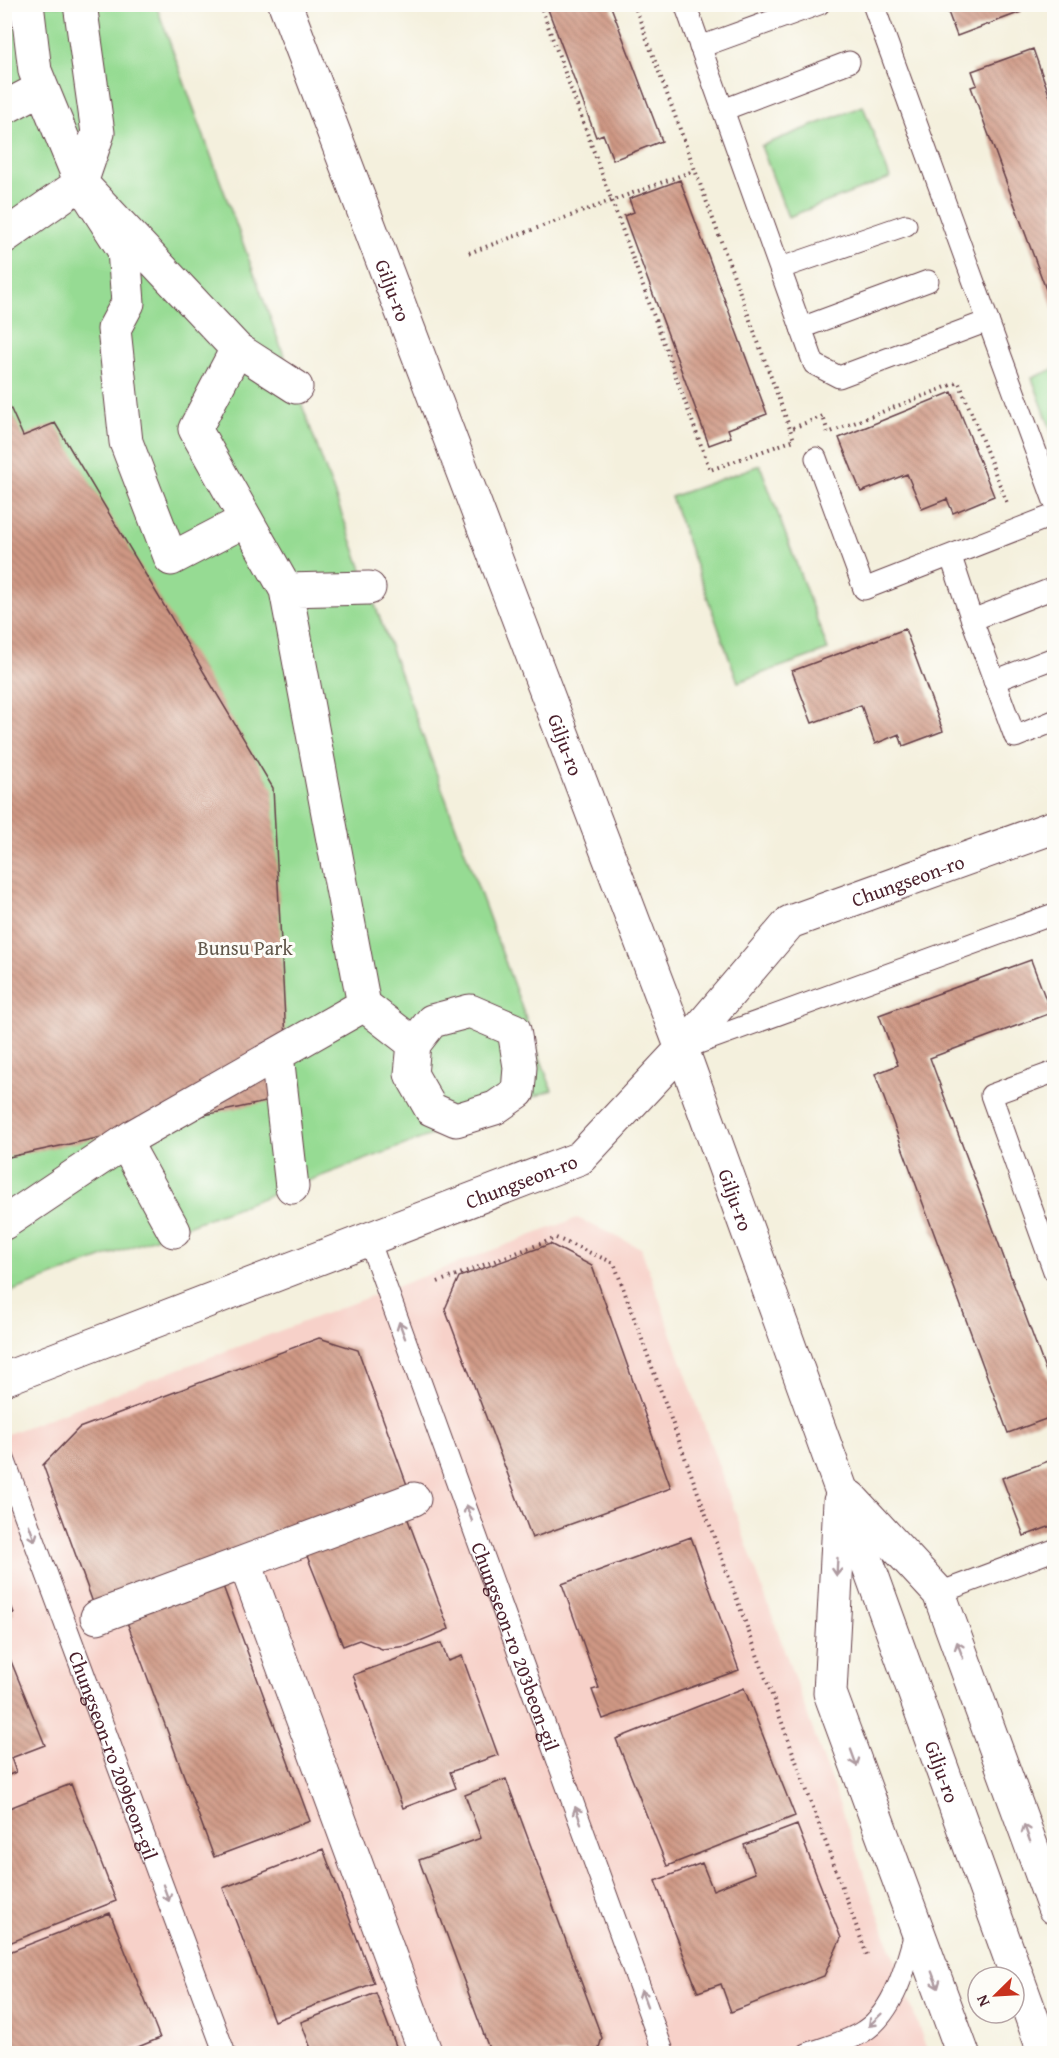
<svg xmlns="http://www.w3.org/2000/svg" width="1059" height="2058" font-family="'Gentium Book Plus',serif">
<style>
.built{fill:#f7d1c9}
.green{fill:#96db93;stroke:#707d5f;stroke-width:1.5}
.building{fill:url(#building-back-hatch)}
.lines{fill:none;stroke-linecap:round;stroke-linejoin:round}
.lane-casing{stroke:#643e46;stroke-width:23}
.street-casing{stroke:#643e46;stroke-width:35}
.secondary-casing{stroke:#643e46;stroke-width:35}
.path{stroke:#643e46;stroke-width:4;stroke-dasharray:1.5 4.5;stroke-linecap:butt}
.lane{stroke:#fff;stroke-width:21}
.street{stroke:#fff;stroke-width:33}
.secondary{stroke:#fff;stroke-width:33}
.oneway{stroke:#ae9aa0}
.labels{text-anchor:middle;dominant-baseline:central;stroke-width:6;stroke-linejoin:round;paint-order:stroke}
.street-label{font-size:20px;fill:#4a1f2b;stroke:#fdfcf7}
.park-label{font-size:20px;fill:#61574a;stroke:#fdfcf7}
</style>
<defs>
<pattern id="building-back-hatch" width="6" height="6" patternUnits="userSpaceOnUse" patternTransform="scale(1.5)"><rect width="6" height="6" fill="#cf9884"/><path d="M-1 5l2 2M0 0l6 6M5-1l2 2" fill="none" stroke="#aa7b6c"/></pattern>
</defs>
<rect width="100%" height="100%" fill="#fdfcf7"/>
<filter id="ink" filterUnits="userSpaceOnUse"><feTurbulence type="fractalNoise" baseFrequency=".0167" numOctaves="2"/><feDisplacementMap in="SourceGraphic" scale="12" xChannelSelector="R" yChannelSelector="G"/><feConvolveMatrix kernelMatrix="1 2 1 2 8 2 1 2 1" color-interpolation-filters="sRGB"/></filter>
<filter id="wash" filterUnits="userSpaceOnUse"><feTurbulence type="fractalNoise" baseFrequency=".008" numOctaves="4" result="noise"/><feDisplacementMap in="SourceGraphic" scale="24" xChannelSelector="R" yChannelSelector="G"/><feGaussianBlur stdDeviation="1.35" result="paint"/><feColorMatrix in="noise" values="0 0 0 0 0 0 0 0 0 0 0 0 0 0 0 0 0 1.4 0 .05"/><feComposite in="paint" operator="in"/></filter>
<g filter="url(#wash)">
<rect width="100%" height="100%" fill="#f4f0dd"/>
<path class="built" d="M 577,1218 L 641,1248 L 928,2053 L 5,2054 L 5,1435 Z"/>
<path class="green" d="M 5,5 L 156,5 L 552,1090 L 5,1294 Z
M 863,106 L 890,178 L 788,217 L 761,146 Z
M 1054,369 L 1054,438 L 1032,378 Z
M 760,465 L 828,650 L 738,682 L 671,497 Z"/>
<g id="blocks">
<path class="building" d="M 546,4 L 610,4 L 662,141 L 613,160 L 603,134 L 596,137 Z
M 945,4 L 1018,4 L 1021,12 L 957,36 Z
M 1033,49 L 1054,108 L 1054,311 L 971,87 L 977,85 L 972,71 Z
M 680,180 L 767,414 L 728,429 L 731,437 L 709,445 L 624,216 L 634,212 L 629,199 Z
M 952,392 L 994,496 L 953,513 L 947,499 L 922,509 L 907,474 L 861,492 L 839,438 Z
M 9,405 L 23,436 L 55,423 L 273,788 L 289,1097 L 4,1158 L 4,407 Z
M 905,629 L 943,731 L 903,746 L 899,734 L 875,744 L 861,705 L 812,723 L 792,671 Z
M 1031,960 L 1051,1013 L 930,1058 L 1054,1393 L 1054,1416 L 1008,1433 L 875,1074 L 898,1065 L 879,1015 Z
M 550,1244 L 592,1266 L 671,1488 L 532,1538 L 445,1309 L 459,1277 Z
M 319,1338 L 358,1350 L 411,1496 L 96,1611 L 43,1465 L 79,1428 Z
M 1054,1459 L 1054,1525 L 1024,1536 L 1002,1478 Z
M 404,1509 L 449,1629 L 408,1646 L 382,1649 L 359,1640 L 343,1646 L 305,1551 Z
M 691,1537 L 739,1670 L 603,1719 L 592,1690 L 599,1688 L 562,1584 Z
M 220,1578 L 310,1821 L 214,1857 L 124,1614 Z
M 4,1588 L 14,1613 L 4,1616 Z
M 441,1643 L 448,1661 L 462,1656 L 498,1755 L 450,1772 L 456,1788 L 403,1808 L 353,1675 Z
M 4,1644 L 45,1745 L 11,1758 L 16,1772 L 4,1777 Z
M 744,1688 L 795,1816 L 667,1866 L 616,1739 Z
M 506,1779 L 602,2038 L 597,2054 L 491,2054 L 419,1860 L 481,1838 L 465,1795 Z
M 71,1784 L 116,1901 L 4,1945 L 4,1810 Z
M 797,1825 L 841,1938 L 824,1976 L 731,2012 L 721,1984 L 698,1992 L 655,1881 L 702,1863 L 713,1890 L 755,1873 L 744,1845 Z
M 323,1849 L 374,1983 L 274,2021 L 223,1888 Z
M 110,1913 L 160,2038 L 121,2054 L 11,2054 L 4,2037 L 4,1954 Z
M 376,1993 L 399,2054 L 313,2054 L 301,2022 Z"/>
</g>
</g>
<g filter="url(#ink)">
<use href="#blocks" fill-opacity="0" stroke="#643e46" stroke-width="1.5"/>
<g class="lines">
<g class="lane-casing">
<g id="lane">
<path d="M 685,4 L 814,364 L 839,377 L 988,321 L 873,4"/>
<path d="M 700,47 L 819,4"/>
<path d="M 723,110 L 849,62"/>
<path d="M 781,268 L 906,225"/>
<path d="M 988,321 L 1054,501"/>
<path d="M 801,328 L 928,281"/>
<path d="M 816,458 L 864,589 L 1054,515"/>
<path d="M 951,557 L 972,620"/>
<path d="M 1054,588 L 972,620 L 1015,737 L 1054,721"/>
<path d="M 994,681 L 1054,658"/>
<path d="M 688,1047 L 1054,914"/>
<path d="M 1054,1072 L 991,1095 L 1054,1271"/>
<path id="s1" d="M 369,1240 L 664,2054"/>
<path id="s2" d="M 4,1459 L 225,2054"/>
<path d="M 939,1593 L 1054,1550"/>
<path d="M 807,2054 C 825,2047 848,2042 864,2031 C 895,2011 907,1963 916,1929"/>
</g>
</g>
<g class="street-casing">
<path id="street" d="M 27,4 L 35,71 L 81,183 L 124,250 L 128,303 L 114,329 L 126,442 L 171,559 L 246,520
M 80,4 L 98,133 L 81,183
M 4,108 L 42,88
M 4,237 L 81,183 L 237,349
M 286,590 L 369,588
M 364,1005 L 414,1044
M 470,1011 L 514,1030 L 520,1067 L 518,1092 L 495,1108 L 456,1120 L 431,1109 L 411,1074 L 414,1044 L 432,1021 Z
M 277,1055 L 292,1187
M 125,1142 L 174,1231
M 4,1223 L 135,1135 L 364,1005 L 286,590 L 195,429 L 237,349 L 296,387
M 245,1563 L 426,2054
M 97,1617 L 414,1499"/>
</g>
<g class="secondary-casing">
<g id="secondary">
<path id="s3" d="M 285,4 L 682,1049 L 1045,2054"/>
<path id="s4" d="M 4,1379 L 580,1158 L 682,1049 L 790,922 L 1054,827"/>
<path d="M 850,1497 L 939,1593 L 1054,1908"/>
<path d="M 840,1501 L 830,1693 L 963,2054"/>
</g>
</g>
<path class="path" d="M 540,4 L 710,470 L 794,440 L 790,429
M 634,4 L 790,429 L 823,416 L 828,433 L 959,382 L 1007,503
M 469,253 L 693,171
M 438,1282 L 556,1238 L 614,1263 L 868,1958"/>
<use href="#lane" class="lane"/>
<use href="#street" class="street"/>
<use href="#secondary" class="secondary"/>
</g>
<defs><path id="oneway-shaft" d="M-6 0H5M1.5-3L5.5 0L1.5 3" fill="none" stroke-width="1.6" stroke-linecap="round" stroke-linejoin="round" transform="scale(1.5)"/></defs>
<g class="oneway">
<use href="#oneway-shaft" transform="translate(402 1330) rotate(-110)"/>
<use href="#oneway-shaft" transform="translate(469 1513) rotate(-110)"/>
<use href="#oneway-shaft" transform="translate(32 1533) rotate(70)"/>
<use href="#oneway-shaft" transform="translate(837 1567) rotate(93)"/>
<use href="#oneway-shaft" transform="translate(960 1650) rotate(-110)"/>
<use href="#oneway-shaft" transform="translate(854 1758) rotate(70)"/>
<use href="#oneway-shaft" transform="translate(578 1815) rotate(-110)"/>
<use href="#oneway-shaft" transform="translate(1027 1833) rotate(-110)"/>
<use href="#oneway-shaft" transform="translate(166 1893) rotate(70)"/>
<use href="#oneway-shaft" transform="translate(935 1980) rotate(69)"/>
<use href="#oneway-shaft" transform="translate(644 1998) rotate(-110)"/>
<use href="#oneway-shaft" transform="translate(875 2020) rotate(136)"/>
</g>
</g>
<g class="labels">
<g class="street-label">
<text stroke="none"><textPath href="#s3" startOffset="306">Gilju-ro</textPath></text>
<text stroke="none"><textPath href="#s3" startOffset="792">Gilju-ro</textPath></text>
<text stroke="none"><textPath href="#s4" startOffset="1058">Chungseon-ro</textPath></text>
<text stroke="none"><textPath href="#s4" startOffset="554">Chungseon-ro</textPath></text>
<text stroke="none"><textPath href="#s3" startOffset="1278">Gilju-ro</textPath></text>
<text stroke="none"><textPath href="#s1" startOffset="432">Chungseon-ro 203beon-gil</textPath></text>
<text stroke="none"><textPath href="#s2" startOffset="316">Chungseon-ro 209beon-gil</textPath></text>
<text stroke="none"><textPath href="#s3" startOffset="1886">Gilju-ro</textPath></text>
</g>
<g class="park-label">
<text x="245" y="947">Bunsu Park</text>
</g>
</g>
<rect width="1059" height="2058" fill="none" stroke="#fdfcf7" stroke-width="24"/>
<g transform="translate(996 1995) rotate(246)"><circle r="28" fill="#fdfcf7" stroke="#b5a4a5" stroke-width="1.5"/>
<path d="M0-4.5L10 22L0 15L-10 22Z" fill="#c8321e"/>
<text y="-9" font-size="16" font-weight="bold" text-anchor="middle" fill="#4a1f2b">N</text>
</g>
</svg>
